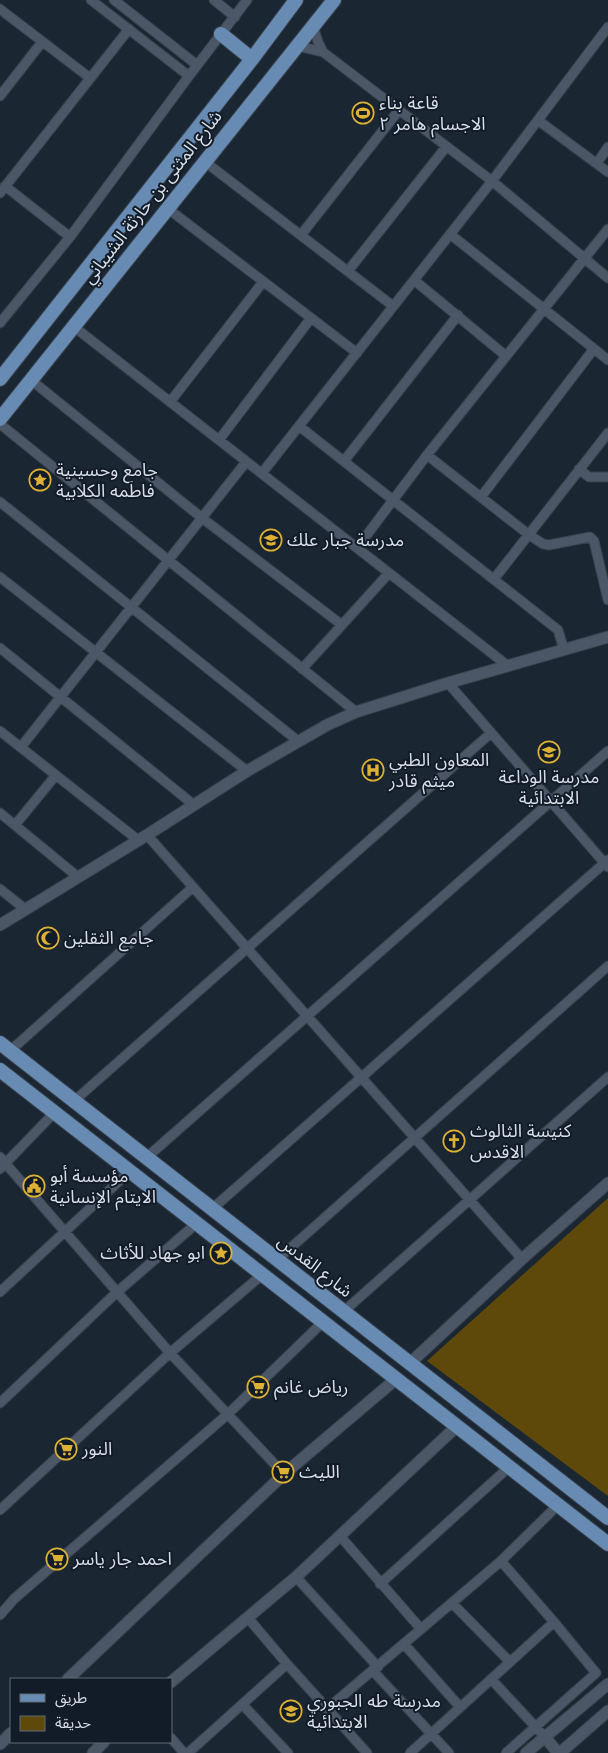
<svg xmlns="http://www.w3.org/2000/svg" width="608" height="1753" font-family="'DM Sans','Noto Sans Arabic',sans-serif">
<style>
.green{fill:#5e490b}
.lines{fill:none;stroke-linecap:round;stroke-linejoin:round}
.minor-casing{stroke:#38414b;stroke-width:11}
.tertiary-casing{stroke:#38414b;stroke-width:13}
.primary-casing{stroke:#38414b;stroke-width:16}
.minor{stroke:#4b5766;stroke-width:9}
.tertiary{stroke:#4b5766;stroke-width:11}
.primary{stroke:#688bb3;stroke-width:14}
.labels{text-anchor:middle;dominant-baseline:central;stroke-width:4;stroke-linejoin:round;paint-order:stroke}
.poi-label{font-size:18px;fill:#d7dee7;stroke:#121c29;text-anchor:start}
.street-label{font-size:18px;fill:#d7dee7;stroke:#121c29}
</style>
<rect width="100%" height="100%" fill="#1b2633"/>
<path class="green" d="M 608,1198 L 608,1496 L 427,1361 Z"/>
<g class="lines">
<g class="minor-casing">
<path id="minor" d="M 91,0 L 189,76
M 114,0 L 197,65
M 214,0 L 235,17
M 0,9 L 90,78
M 313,26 L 318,42 L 323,52
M 297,46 L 323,52 L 492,181 L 608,278
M 0,96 L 42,42
M 539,121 L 608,172
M 204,161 L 393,306
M 597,163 L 608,147
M 5,186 L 70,237
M 0,193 L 129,29
M 167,208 L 357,353
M 450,234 L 608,360
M 301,235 L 399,110
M 348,271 L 446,147
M 414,280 L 506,356
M 0,323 L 70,237 L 189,76 L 247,0
M 73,326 L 508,666
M 31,380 L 202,518 L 342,625
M 170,402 L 263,282
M 0,424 L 356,712
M 299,426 L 558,630 L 564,650
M 219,440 L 311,318
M 427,455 L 528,534 L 543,544 L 549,545 L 590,537 L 594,541 L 608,600
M 344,461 L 458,315
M 579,469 L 589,477 L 608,477
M 262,473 L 492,181 L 608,27
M 481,497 L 593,350
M 0,502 L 298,741
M 357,548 L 427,455 L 608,229
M 0,577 L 247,771
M 494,579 L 608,433
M 0,648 L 194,805
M 302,669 L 389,573
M 448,683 L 608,867
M 0,731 L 138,840
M 21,747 L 246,462
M 0,813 L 78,877
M 15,825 L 56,775
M 147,835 L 522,1259
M 0,889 L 25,909
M 10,1051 L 193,887
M 74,1101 L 491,733
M 0,1157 L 170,1353 L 284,1474
M 146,1158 L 608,751
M 0,1169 L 55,1112
M 212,1209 L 608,860
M 277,1260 L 608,966
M 0,1292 L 129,1172
M 343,1312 L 608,1077
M 0,1403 L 116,1293 L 197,1223
M 0,1510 L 170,1353 L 263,1274
M 340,1536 L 421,1629
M 501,1561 L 554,1622 L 596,1673 L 506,1753
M 296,1577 L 378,1667
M 380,1584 L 509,1467
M 452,1603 L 510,1662
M 0,1615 L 14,1599 L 228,1414 L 323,1322
M 248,1618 L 287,1664 L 367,1753
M 404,1644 L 460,1707
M 373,1671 L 449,1753
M 491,1679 L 545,1737
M 243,1705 L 288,1753
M 327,1709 L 501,1561 L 558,1505
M 171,1738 L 184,1753
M 188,1753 L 287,1664
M 410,1753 L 554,1622"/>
</g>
<g class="tertiary-casing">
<path id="tertiary" d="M 0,925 L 147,835 L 247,771 L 327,725 L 356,712 L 448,683 L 608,637
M 409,1364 L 522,1259 L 608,1183
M 68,1679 L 284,1474 L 396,1379
M 171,1682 L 296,1577 L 457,1426
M 545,1737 L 558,1753
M 0,1744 L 11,1733
M 93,1753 L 104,1742
M 526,1753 L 608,1684
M 560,1753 L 608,1711"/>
</g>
<g class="primary-casing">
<path id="primary" d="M 221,34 L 252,59
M 0,379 L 252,59 L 296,0
M 0,419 L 334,0
M 0,1043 L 608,1518
M 0,1070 L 608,1544"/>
</g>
<use href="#minor" class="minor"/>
<use href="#tertiary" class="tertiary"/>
<use href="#primary" class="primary"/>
</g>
<defs>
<g id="stadium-ring" transform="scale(1.125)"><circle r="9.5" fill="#121c29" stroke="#ddb133" stroke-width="1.5"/><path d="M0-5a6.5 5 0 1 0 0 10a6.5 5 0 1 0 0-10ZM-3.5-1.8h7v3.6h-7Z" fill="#ddb133"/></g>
<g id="sight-ring" transform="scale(1.125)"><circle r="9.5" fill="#121c29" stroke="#ddb133" stroke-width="1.5"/><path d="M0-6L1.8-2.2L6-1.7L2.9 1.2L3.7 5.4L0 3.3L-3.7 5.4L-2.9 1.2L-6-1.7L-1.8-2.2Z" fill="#ddb133"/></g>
<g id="school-ring" transform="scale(1.125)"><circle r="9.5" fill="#121c29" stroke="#ddb133" stroke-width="1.5"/><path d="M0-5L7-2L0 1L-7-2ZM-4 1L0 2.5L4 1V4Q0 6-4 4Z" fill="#ddb133"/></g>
<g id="hospital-ring" transform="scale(1.125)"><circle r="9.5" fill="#121c29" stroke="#ddb133" stroke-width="1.5"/><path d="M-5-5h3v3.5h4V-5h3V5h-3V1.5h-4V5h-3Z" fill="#ddb133"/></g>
<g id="mosque-ring" transform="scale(1.125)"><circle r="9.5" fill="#121c29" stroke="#ddb133" stroke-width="1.5"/><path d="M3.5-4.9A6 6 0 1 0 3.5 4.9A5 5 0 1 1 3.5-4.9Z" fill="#ddb133"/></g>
<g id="church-ring" transform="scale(1.125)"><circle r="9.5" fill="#121c29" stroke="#ddb133" stroke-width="1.5"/><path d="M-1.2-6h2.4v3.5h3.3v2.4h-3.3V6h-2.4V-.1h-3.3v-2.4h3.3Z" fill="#ddb133"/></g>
<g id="civic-ring" transform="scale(1.125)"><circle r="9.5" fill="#121c29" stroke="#ddb133" stroke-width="1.5"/><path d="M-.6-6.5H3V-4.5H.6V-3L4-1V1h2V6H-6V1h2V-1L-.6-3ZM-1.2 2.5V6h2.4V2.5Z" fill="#ddb133"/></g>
<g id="supermarket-ring" transform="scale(1.125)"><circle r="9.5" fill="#121c29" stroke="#ddb133" stroke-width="1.5"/><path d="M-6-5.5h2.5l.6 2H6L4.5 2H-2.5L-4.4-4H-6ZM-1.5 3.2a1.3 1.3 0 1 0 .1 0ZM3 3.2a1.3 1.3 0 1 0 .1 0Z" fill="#ddb133"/></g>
</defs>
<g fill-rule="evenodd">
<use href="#stadium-ring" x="363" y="113"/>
<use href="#sight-ring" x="40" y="480"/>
<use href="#school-ring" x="271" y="540"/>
<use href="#school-ring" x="549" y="752"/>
<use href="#hospital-ring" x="373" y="770"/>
<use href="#mosque-ring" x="48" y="938"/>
<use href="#church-ring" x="454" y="1141"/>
<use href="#civic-ring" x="34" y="1186"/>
<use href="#sight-ring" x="221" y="1253"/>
<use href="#supermarket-ring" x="258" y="1387"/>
<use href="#supermarket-ring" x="66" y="1449"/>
<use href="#supermarket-ring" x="283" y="1472"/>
<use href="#supermarket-ring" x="57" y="1559"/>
<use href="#school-ring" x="291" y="1711"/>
</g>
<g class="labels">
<g class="poi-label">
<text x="379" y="103">قاعة بناء<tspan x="379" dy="21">الاجسام هامر ٢</tspan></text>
<text x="56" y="470">جامع وحسينية<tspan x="56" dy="21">فاطمه الكلابية</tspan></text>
<text x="287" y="540">مدرسة جبار علك</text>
<text x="389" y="760">المعاون الطبي<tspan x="389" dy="21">ميثم قادر</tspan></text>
<text x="549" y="777" text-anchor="middle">مدرسة الوداعة<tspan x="549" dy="21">الابتدائية</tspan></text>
<text x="64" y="938">جامع الثقلين</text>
<text x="470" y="1131">كنيسة الثالوث<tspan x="470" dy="21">الاقدس</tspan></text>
<text x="50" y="1176">مؤسسة أبو<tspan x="50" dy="21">الايتام الإنسانية</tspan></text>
<text x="205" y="1253" text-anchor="end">ابو جهاد للأثاث</text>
<text x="274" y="1387">رياض غانم</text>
<text x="82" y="1449">النور</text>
<text x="299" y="1472">الليث</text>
<text x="73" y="1559">احمد جار ياسر</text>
<text x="307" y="1701">مدرسة طه الجبوري<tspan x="307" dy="21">الابتدائية</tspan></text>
</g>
<g class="street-label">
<text transform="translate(152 197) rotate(-52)">شارع المثنى بن حارثة الشيباني</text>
<text transform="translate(315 1266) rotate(38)">شارع القدس</text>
</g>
</g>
<rect x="10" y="1678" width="162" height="65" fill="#121c29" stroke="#616a75"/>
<rect x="20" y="1694" width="25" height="8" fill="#688bb3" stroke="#616a75"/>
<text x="55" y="1703" font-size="15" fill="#d7dee7">طريق</text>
<rect x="20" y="1716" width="25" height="15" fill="#5e490b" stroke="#616a75"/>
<text x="55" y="1728" font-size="15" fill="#d7dee7">حديقة</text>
</svg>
